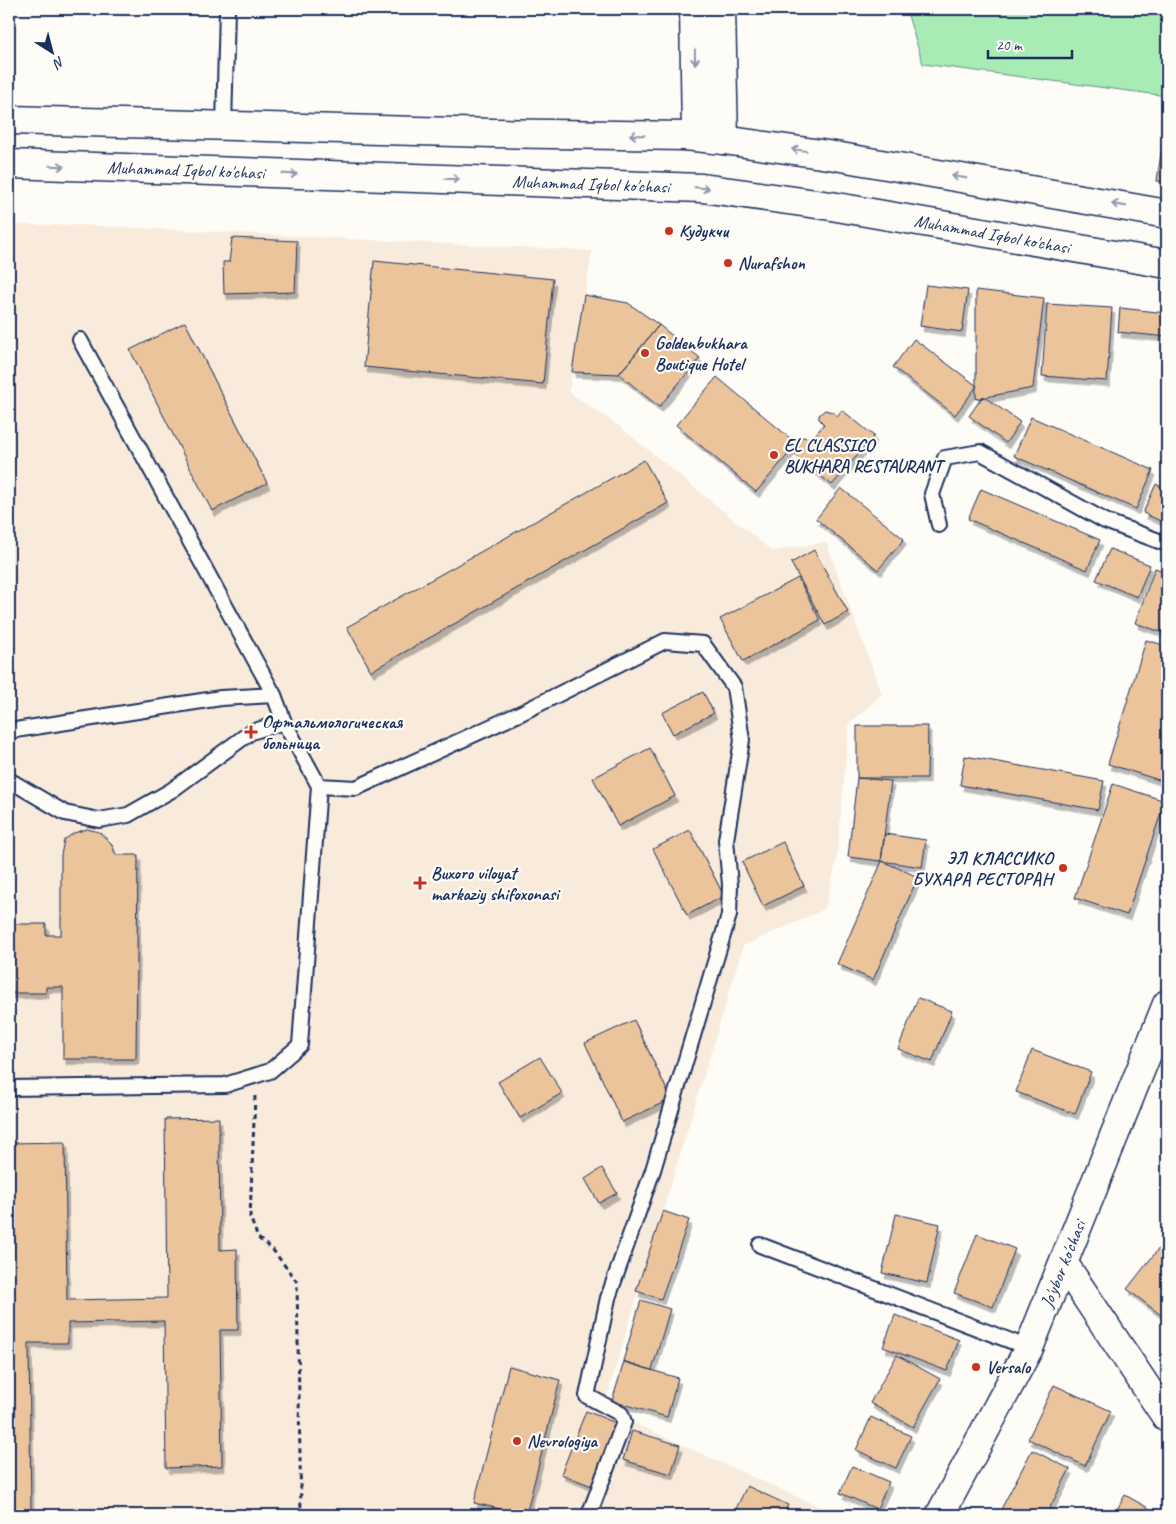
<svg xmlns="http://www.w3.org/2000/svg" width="1176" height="1524" font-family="Caveat,sans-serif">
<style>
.built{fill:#f8ebdb}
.green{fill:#a9ebb4;stroke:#628d89}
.building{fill:#ebc49b;stroke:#1b2f5e;filter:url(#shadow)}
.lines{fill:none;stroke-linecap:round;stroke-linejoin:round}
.service-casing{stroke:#1b2f5e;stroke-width:18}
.minor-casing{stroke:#1b2f5e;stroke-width:31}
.tertiary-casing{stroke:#1b2f5e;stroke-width:31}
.primary-casing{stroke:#1b2f5e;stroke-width:31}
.path{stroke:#1b2f5e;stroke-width:3;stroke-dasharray:5 4;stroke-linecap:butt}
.service{stroke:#fdfcf7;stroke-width:14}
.minor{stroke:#fdfcf7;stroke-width:28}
.tertiary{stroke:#fdfcf7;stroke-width:28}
.primary{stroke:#fdfcf7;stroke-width:28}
.oneway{stroke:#8c96aa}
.poi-dot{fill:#c8321e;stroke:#fdfcf7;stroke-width:2}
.labels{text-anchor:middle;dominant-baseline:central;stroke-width:4.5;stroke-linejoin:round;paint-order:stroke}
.street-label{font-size:18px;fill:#1b2f5e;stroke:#fdfcf7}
.poi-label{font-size:18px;font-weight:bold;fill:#1b2f5e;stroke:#fdfcf7;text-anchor:start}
</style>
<defs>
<filter id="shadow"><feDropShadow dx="3" dy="5.5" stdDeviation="0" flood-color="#0004"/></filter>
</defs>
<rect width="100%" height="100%" fill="#fdfcf7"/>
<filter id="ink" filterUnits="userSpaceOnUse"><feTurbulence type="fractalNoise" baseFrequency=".02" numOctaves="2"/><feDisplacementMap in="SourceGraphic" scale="10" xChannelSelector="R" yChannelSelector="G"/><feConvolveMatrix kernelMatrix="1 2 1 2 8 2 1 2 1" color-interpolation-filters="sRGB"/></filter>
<g filter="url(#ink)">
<path class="built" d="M 9,225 L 77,225 L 592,251 L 569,392 L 619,426 L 772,551 L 826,542 L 882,694 L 849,724 L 837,858 L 825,909 L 743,946 L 603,1409 L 837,1515 L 9,1515 Z"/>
<path class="green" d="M 906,9 L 1167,9 L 1167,96 L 923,64 Z"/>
<path class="building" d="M 1166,118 L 1167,118 L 1167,182 L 1157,181 Z
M 232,238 L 297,241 L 295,292 L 224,294 L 223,262 L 229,262 Z
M 374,261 L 553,279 L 543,384 L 364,367 Z
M 926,285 L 968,290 L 962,332 L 920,326 Z
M 976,290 L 1044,298 L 1033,388 L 976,399 Z
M 584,295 L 628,303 L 659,325 L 619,374 L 572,372 Z
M 1047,304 L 1112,308 L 1107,381 L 1042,376 Z
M 1120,308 L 1167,313 L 1167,337 L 1118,332 Z
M 185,322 L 267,483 L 212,511 L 130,350 Z
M 659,325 L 700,358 L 659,407 L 619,374 Z
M 914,339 L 977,386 L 955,415 L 893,367 Z
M 717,377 L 797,444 L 756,492 L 676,425 Z
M 983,396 L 1020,422 L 1006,443 L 969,416 Z
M 825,410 L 832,412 L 837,416 L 842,410 L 874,436 L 832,485 L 795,455 L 800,449 L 797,444 L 799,438 L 805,437 L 812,439 L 824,424 L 819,419 L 819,415 Z
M 1031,417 L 1153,470 L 1136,509 L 1014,456 Z
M 644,460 L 668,503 L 371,671 L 347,627 Z
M 1156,484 L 1167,490 L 1167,524 L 1143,513 Z
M 841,488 L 904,539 L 878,570 L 816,519 Z
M 981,489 L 1100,540 L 1087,570 L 968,519 Z
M 1110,549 L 1150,565 L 1137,597 L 1096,580 Z
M 814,550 L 848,612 L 825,625 L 791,563 Z
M 1155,568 L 1167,572 L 1167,634 L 1135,623 Z
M 798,578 L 820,620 L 743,661 L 720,619 Z
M 1146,640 L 1167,646 L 1167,765 L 1162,781 L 1108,764 Z
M 703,692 L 714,713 L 673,734 L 662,713 Z
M 857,726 L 928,726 L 927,778 L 857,778 Z
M 650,748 L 675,796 L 618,826 L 593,778 Z
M 965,756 L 1104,781 L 1098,810 L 960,785 Z
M 857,778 L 891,781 L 881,861 L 848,857 Z
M 1113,784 L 1165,801 L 1127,915 L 1075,898 Z
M 87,829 L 99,832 L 111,843 L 116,855 L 138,855 L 136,1059 L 63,1059 L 63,987 L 46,987 L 46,993 L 9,993 L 9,924 L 46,924 L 46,935 L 61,935 L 61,855 L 64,840 L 74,833 Z
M 690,830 L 724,896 L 687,915 L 653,849 Z
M 885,834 L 926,840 L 922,867 L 881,861 Z
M 783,842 L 804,886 L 763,906 L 742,862 Z
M 882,861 L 918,877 L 873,980 L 837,964 Z
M 918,998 L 952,1011 L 932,1062 L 898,1049 Z
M 634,1020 L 671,1099 L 622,1122 L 585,1043 Z
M 1032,1050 L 1091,1072 L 1075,1114 L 1016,1092 Z
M 540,1057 L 562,1093 L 520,1118 L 498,1082 Z
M 219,1118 L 220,1250 L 237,1249 L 238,1330 L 220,1330 L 222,1466 L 166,1468 L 164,1321 L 68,1323 L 68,1343 L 29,1343 L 31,1515 L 9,1515 L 9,1143 L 65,1142 L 67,1300 L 167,1298 L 165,1119 Z
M 602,1168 L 617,1193 L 599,1203 L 585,1179 Z
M 663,1211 L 689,1220 L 661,1299 L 636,1291 Z
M 896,1214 L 940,1224 L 927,1283 L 882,1273 Z
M 977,1234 L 1015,1249 L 993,1307 L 954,1293 Z
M 1167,1238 L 1167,1317 L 1166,1319 L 1127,1289 Z
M 641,1300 L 670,1309 L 652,1370 L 623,1361 Z
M 895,1315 L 959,1340 L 947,1371 L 883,1347 Z
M 897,1355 L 940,1379 L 913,1427 L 870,1403 Z
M 624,1362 L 678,1378 L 667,1417 L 612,1401 Z
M 509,1366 L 560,1380 L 526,1515 L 474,1503 Z
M 1054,1385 L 1111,1411 L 1085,1466 L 1028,1439 Z
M 586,1411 L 616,1423 L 592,1486 L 561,1474 Z
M 871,1417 L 911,1436 L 896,1468 L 856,1450 Z
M 632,1431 L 680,1445 L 671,1474 L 623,1460 Z
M 1032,1450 L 1070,1469 L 1046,1515 L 998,1515 Z
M 852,1466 L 889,1482 L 877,1509 L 840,1493 Z
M 747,1486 L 788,1505 L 783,1515 L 733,1515 Z
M 1125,1495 L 1161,1515 L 1114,1515 Z"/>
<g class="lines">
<g class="service-casing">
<path id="service" d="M 224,126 L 227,9
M 80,340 L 274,695
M 939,525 L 932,494 L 945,458 L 980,452 L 1105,521 L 1167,544
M 9,731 L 221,698 L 274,695 L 284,722 L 319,786 L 356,788 L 521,713 L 665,641 L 703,644 L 734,687 L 742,740 L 726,840 L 730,885 L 729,915 L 653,1170 L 608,1298 L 587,1396 L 621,1414 L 624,1422 L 589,1515
M 9,780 L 65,813 L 99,820 L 128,815 L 172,790 L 251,732 L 284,722
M 9,1088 L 225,1085 L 270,1071 L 300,1045 L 319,786
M 760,1245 L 1029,1348"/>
</g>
<g class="minor-casing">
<path id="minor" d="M 721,9 L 724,140
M 685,136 L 696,134 L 694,9
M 1064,1264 L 1167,1418"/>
</g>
<g class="tertiary-casing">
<path id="tertiary" d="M 940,1515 L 1029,1348 L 1167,1004"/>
</g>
<g class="primary-casing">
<path id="primary" d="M 9,120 L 492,133 L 685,136 L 724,140 L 835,156 L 1167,214
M 9,164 L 702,188 L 831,206 L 1167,264"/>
</g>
<path class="path" d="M 255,1096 L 250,1217 L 258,1238 L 273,1250 L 297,1282 L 301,1515"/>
<use href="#service" class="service"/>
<use href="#minor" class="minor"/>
<use href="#tertiary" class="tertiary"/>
<use href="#primary" class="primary"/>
</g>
<defs><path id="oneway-shaft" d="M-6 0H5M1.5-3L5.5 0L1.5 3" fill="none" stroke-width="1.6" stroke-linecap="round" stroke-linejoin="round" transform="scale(1.25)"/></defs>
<g class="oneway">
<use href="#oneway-shaft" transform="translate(695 57) rotate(89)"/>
<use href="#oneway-shaft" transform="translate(637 135) rotate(-179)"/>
<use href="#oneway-shaft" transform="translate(799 150) rotate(-172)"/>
<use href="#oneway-shaft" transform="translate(57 166) rotate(2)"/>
<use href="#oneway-shaft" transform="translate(290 174) rotate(2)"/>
<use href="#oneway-shaft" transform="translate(959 177) rotate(-170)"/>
<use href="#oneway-shaft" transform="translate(452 179) rotate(2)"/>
<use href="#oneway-shaft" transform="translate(702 188) rotate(5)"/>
<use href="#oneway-shaft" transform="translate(1119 205) rotate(-170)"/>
</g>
</g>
<g class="poi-dot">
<circle cx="669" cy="231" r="5"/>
<circle cx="728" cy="263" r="5"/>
<circle cx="645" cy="353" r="5"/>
<circle cx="774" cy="455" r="5"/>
<path d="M248.5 724.5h5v5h5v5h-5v5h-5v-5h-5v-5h5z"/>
<circle cx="1063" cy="868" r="5"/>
<path d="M417.5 875.5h5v5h5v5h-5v5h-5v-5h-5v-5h5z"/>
<circle cx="976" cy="1367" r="5"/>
<circle cx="517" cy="1441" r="5"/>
</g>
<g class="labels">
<g class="street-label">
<text transform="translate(186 170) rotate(2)">Muhammad Iqbol ko'chasi</text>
<text transform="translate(591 184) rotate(2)">Muhammad Iqbol ko'chasi</text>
<text transform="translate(992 234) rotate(10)">Muhammad Iqbol ko'chasi</text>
<text transform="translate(1063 1264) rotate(-68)">Jo'ybor ko'chasi</text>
</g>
<g class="poi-label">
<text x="679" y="231">Кудукчи</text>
<text x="738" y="263">Nurafshon</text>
<text x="655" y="343">Goldenbukhara<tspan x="655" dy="21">Boutique Hotel</tspan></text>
<text x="784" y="445">EL CLASSICO<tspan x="784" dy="21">BUKHARA RESTAURANT</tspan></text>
<text x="262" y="722">Офтальмологическая<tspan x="262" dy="21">больница</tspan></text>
<text x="1053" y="858" text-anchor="end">ЭЛ КЛАССИКО<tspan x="1053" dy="21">БУХАРА РЕСТОРАН</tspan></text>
<text x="431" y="873">Buxoro viloyat<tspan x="431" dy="21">markaziy shifoxonasi</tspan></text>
<text x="986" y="1367">Versalo</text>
<text x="527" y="1441">Nevrologiya</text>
</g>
</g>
<rect width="1176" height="1524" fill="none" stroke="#fdfcf7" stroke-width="30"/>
<rect x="15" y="15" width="1146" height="1494" fill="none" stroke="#1b2f5e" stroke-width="2" filter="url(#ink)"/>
<g transform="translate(52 52) rotate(144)" stroke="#fdfcf7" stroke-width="4" paint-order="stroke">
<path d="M0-4L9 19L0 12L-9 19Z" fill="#1b2f5e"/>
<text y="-8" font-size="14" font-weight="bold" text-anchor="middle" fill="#1b2f5e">N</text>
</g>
<path d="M988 50v8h84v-8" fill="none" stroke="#1b2f5e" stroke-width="2.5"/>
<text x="996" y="50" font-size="15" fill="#1b2f5e" stroke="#fdfcf7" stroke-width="4" paint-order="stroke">20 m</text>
</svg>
